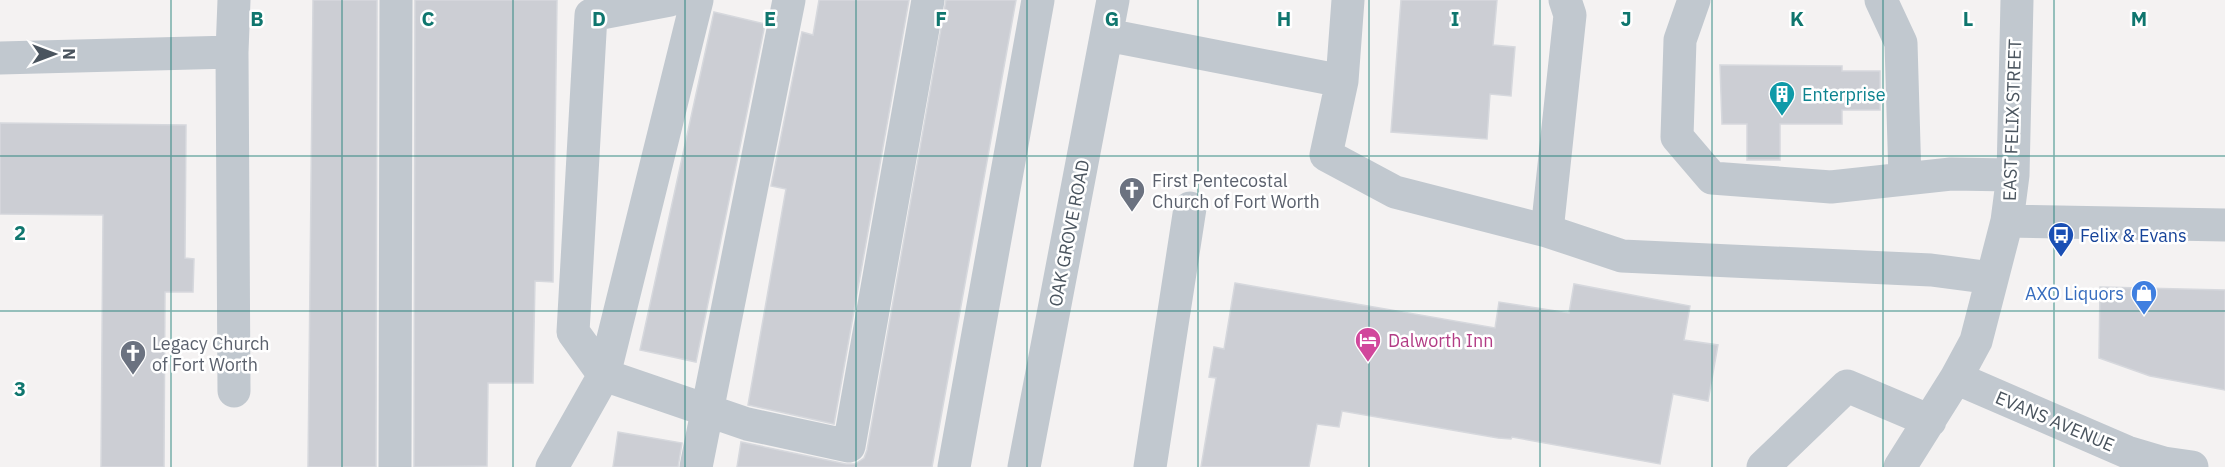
<svg xmlns="http://www.w3.org/2000/svg" width="2225" height="467" font-family="'IBM Plex Sans',sans-serif">
<style>
.building{fill:#ccced4;stroke:#d6d8dd;stroke-width:1.5}
.lines{fill:none;stroke-linecap:round;stroke-linejoin:round}
.minor{stroke:#c1c8cf;stroke-width:33}
.grid{fill:none;stroke:#0f766e;stroke-width:1.5;stroke-opacity:0.55}
.labels{text-anchor:middle;dominant-baseline:central;stroke-width:5;stroke-linejoin:round;paint-order:stroke}
.culture-label{font-size:18px;fill:#0d838f;stroke:#fff;text-anchor:start}
.street-label{font-size:18px;fill:#4a545e;stroke:#fff}
.worship-label{font-size:18px;fill:#5b616d;stroke:#fff;text-anchor:start}
.transit-label{font-size:18px;fill:#164399;stroke:#fff;text-anchor:start}
.shop-label{font-size:18px;fill:#366cbe;stroke:#fff;text-anchor:end}
.hotel-label{font-size:18px;fill:#b23c85;stroke:#fff;text-anchor:start}
.grid-label{font-size:20px;text-anchor:middle;font-weight:bold;fill:#0f766e;stroke:#fff;stroke-width:5;stroke-linejoin:round;paint-order:stroke}
</style>
<rect width="100%" height="100%" fill="#f4f2f2"/>
<path class="building" d="M 313,0 L 377,0 L 376,467 L 308,467 Z
M 415,0 L 557,0 L 553,282 L 535,281 L 533,383 L 488,383 L 487,466 L 414,467 Z
M 819,0 L 909,0 L 834,424 L 748,405 L 786,189 L 771,186 L 802,32 L 813,35 Z
M 946,0 L 1016,0 L 932,467 L 737,467 L 741,442 L 846,464 L 855,464 L 864,458 L 867,450 Z
M 1401,0 L 1497,0 L 1493,45 L 1515,47 L 1511,96 L 1490,94 L 1487,139 L 1391,132 Z
M 714,12 L 765,24 L 696,362 L 640,350 Z
M 1720,65 L 1842,66 L 1842,71 L 1880,71 L 1880,110 L 1842,110 L 1842,124 L 1780,124 L 1780,160 L 1747,160 L 1747,124 L 1722,124 Z
M 0,123 L 186,125 L 185,258 L 194,259 L 193,292 L 165,292 L 164,467 L 101,467 L 103,215 L 0,214 Z
M 1235,283 L 1495,328 L 1499,302 L 1569,313 L 1574,284 L 1690,306 L 1684,340 L 1718,345 L 1708,401 L 1673,394 L 1660,464 L 1512,437 L 1511,439 L 1498,438 L 1342,411 L 1339,427 L 1317,424 L 1309,467 L 1201,467 L 1216,378 L 1209,377 L 1214,347 L 1224,349 Z
M 2100,287 L 2225,290 L 2225,390 L 2150,376 L 2099,358 Z
M 618,432 L 682,443 L 678,467 L 613,467 Z"/>
<g class="lines">
<path class="minor" d="M 670,0 L 591,15 L 573,332 L 604,375 L 697,0
M 1694,0 L 1680,40 L 1677,137 L 1712,178 L 1831,187 L 1951,174 L 2013,175
M 1881,0 L 1901,43 L 1905,179
M 1107,35 L 1342,81 L 1348,0
M 232,52 L 234,0
M 0,58 L 232,52 L 234,391
M 1342,81 L 1326,155 L 1395,192 L 1547,231 L 1570,15 L 1565,0
M 2007,221 L 2225,225
M 1547,231 L 1622,256 L 1931,270 L 1992,278
M 1956,378 L 2127,452 L 2164,463 L 2192,467
M 395,467 L 396,0
M 552,467 L 604,375 L 747,424 L 849,446 L 928,0
M 696,467 L 789,0
M 954,467 L 1038,0
M 1024,467 L 1113,0
M 1150,467 L 1190,208
M 1763,467 L 1847,386 L 1930,421
M 1900,467 L 1956,378 L 1976,341 L 2007,221 L 2013,175 L 2017,0"/>
</g>
<path class="grid" d="M 171,0 L 171,467M 342,0 L 342,467M 513,0 L 513,467M 685,0 L 685,467M 856,0 L 856,467M 1027,0 L 1027,467M 1198,0 L 1198,467M 1369,0 L 1369,467M 1540,0 L 1540,467M 1712,0 L 1712,467M 1883,0 L 1883,467M 2054,0 L 2054,467M 0,156 L 2225,156M 0,311 L 2225,311"/>
<defs>
<g id="building-pin" transform="scale(1.35)"><path d="M0 17L-7.5 6A9.5 9.5 0 1 1 7.5 6Z" fill="#0f9aa8" stroke="#fff"/><path d="M-4-6H4V6H1V3H-1V6H-4ZM-2.5-4.3h1.7v1.8h-1.7ZM.8-4.3h1.7v1.8H.8ZM-2.5-1h1.7V.8h-1.7ZM.8-1h1.7V.8H.8Z" fill="#fff"/></g>
<g id="church-pin" transform="scale(1.35)"><path d="M0 17L-7.5 6A9.5 9.5 0 1 1 7.5 6Z" fill="#6b7280" stroke="#fff"/><path d="M-1.2-6h2.4v3.5h3.3v2.4h-3.3V6h-2.4V-.1h-3.3v-2.4h3.3Z" fill="#fff"/></g>
<g id="bus-pin" transform="scale(1.35)"><path d="M0 17L-7.5 6A9.5 9.5 0 1 1 7.5 6Z" fill="#1a4fb4" stroke="#fff"/><path d="M-5-6H5V4H4V6H2V4H-2V6H-4V4H-5ZM-3.5-4V0h7V-4ZM-3.5 1.2v1.5H-2V1.2ZM2 1.2v1.5H3.5V1.2Z" fill="#fff"/></g>
<g id="shop-pin" transform="scale(1.35)"><path d="M0 17L-7.5 6A9.5 9.5 0 1 1 7.5 6Z" fill="#3f7fe0" stroke="#fff"/><path d="M-5-2.5h2.3a2.7 3.5 0 0 1 5.4 0H5L5.5 6h-11ZM-1.5-2.5h3a1.5 2.3 0 0 0-3 0Z" fill="#fff"/></g>
<g id="hotel-pin" transform="scale(1.35)"><path d="M0 17L-7.5 6A9.5 9.5 0 1 1 7.5 6Z" fill="#d1479c" stroke="#fff"/><path d="M-6-4.5h1.5V1H6V5H4.5V3h-9V5H-6ZM-4 0a1.8 1.8 0 1 1 3.6 0ZM.5 0V-2.5h3Q6-2.5 6 0Z" fill="#fff"/></g>
</defs>
<g fill-rule="evenodd">
<use href="#building-pin" x="1782" y="94"/>
<use href="#church-pin" x="1132" y="190"/>
<use href="#bus-pin" x="2061" y="235"/>
<use href="#shop-pin" x="2144" y="293"/>
<use href="#hotel-pin" x="1368" y="340"/>
<use href="#church-pin" x="133" y="353"/>
</g>
<g class="labels">
<g class="culture-label">
<text x="1802" y="94">Enterprise</text>
</g>
<g class="street-label">
<text transform="translate(2012 120) rotate(-88)">EAST FELIX STREET</text>
<text transform="translate(1069 233) rotate(-79)">OAK GROVE ROAD</text>
<text transform="translate(2055 421) rotate(23)">EVANS AVENUE</text>
</g>
<g class="worship-label">
<text x="1152" y="180">First Pentecostal<tspan x="1152" dy="21">Church of Fort Worth</tspan></text>
<text x="152" y="343">Legacy Church<tspan x="152" dy="21">of Fort Worth</tspan></text>
</g>
<g class="transit-label">
<text x="2080" y="235">Felix &amp; Evans</text>
</g>
<g class="shop-label">
<text x="2124" y="293">AXO Liquors</text>
</g>
<g class="hotel-label">
<text x="1388" y="340">Dalworth Inn</text>
</g>
</g>
<g class="grid-label">
<text x="257" y="26">B</text>
<text x="428" y="26">C</text>
<text x="599" y="26">D</text>
<text x="770" y="26">E</text>
<text x="941" y="26">F</text>
<text x="1112" y="26">G</text>
<text x="1284" y="26">H</text>
<text x="1455" y="26">I</text>
<text x="1626" y="26">J</text>
<text x="1797" y="26">K</text>
<text x="1968" y="26">L</text>
<text x="2139" y="26">M</text>
<text x="20" y="240">2</text>
<text x="20" y="396">3</text>
</g>
<g transform="translate(54 54) rotate(90)" stroke="#ffffff" stroke-width="4.5" paint-order="stroke">
<path d="M0-4.5L10 22L0 15L-10 22Z" fill="#4a545e"/>
<text y="-9" font-size="16" font-weight="bold" text-anchor="middle" fill="#4a545e">N</text>
</g>
</svg>
